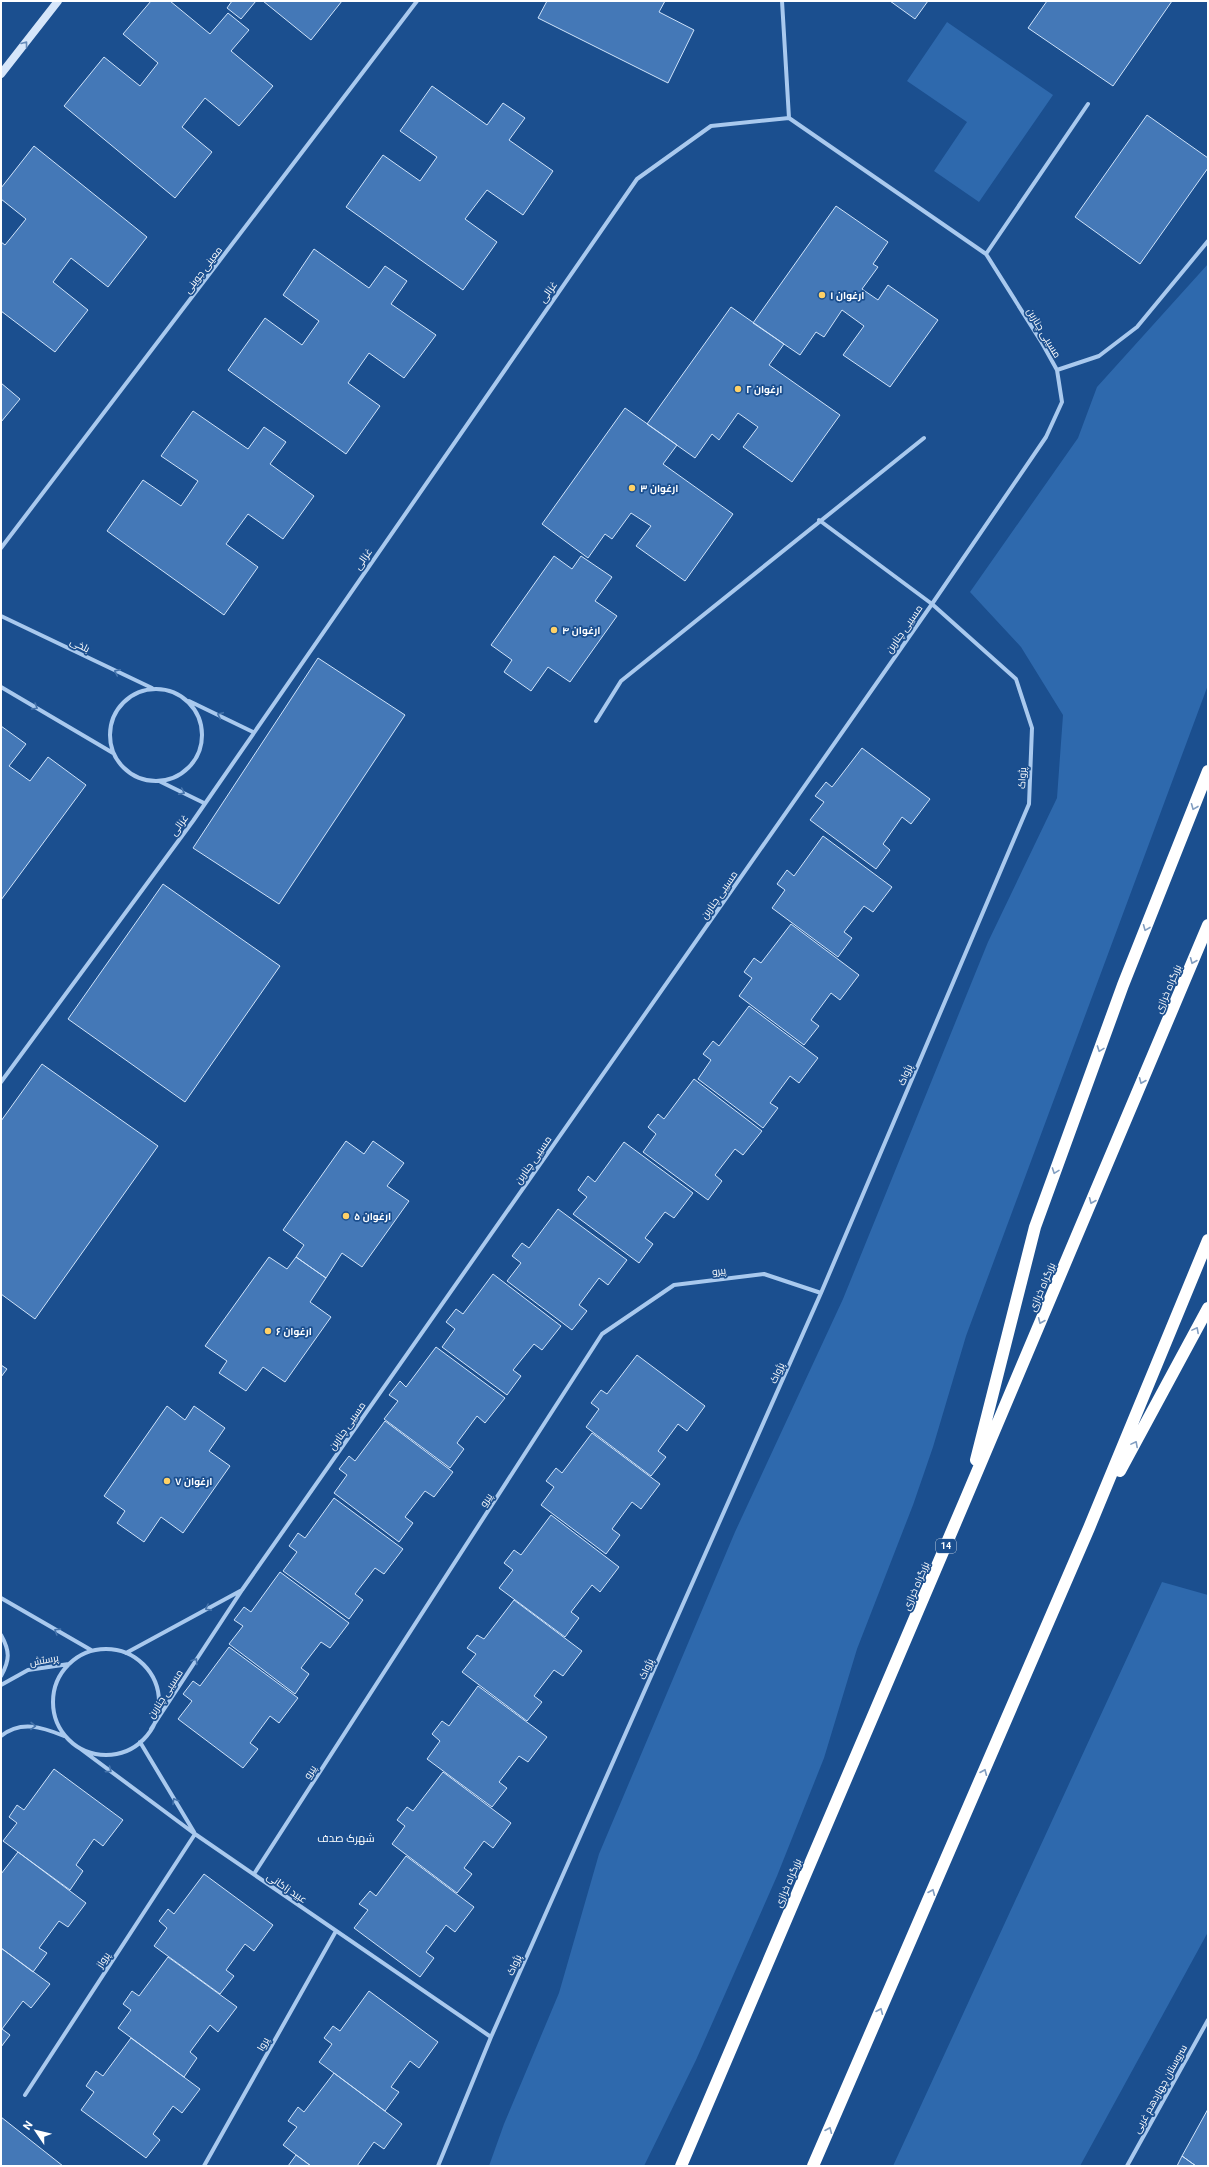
<svg xmlns="http://www.w3.org/2000/svg" width="1209" height="2167" font-family="Roboto,Cairo,sans-serif">
<style>
.green{fill:#2e69ad}
.building{fill:#4478b7;stroke:#cfe3fa}
.lines{fill:none;stroke-linecap:round;stroke-linejoin:round}
.street{stroke:#a9c9ee;stroke-width:4}
.secondary{stroke:#d6e6fa;stroke-width:8}
.highway{stroke:#fff;stroke-width:12}
.oneway{stroke:#668bba}
.oneway2{stroke:#4674ac}
.oneway3{stroke:#829ec1}
.poi-dot{fill:#ffd166;stroke:#1b4f8f;stroke-width:1.5}
.labels{text-anchor:middle;dominant-baseline:central;stroke-width:3.5;stroke-linejoin:round;paint-order:stroke}
.shield{fill:#1b4f8f;stroke:#bbcadd;stroke-width:1}
.shield-label{font-size:9px;font-weight:bold;fill:#fff}
.street-label{font-size:10px;fill:#fff;stroke:#1b4f8f}
.poi-label{font-size:10px;font-weight:bold;fill:#fff;stroke:#1b4f8f;text-anchor:start}
.neighbourhood-label{font-size:11px;fill:#fff;stroke:#1b4f8f}
</style>
<rect width="100%" height="100%" fill="#1b4f8f"/>
<path class="green" d="M 947,22 L 1053,95 L 979,202 L 934,171 L 967,122 L 907,81 Z
M 1208,264 L 1208,685 L 966,1336 L 933,1447 L 913,1505 L 857,1649 L 824,1758 L 777,1876 L 696,2060 L 644,2166 L 489,2166 L 504,2124 L 559,1993 L 599,1854 L 735,1532 L 843,1299 L 988,942 L 1057,798 L 1063,715 L 1021,647 L 970,592 L 1078,438 L 1097,387 Z
M 1162,1582 L 1208,1595 L 1208,1932 L 1080,2166 L 893,2166 Z"/>
<path class="building" d="M 151,1 L 170,1 L 210,34 L 228,13 L 249,30 L 231,51 L 273,86 L 239,126 L 205,98 L 182,127 L 212,152 L 175,198 L 64,106 L 104,57 L 140,86 L 158,63 L 123,34 Z
M 232,1 L 256,1 L 241,19 L 227,8 Z
M 263,1 L 342,1 L 311,40 Z
M 547,1 L 665,1 L 659,12 L 694,30 L 668,83 L 538,18 Z
M 890,1 L 928,1 L 915,19 Z
M 1047,1 L 1172,1 L 1113,86 L 1028,28 Z
M 432,86 L 487,125 L 503,103 L 525,118 L 509,140 L 553,171 L 523,215 L 487,190 L 465,219 L 497,242 L 463,290 L 346,207 L 383,155 L 420,181 L 437,157 L 400,131 Z
M 1147,115 L 1208,158 L 1208,168 L 1140,264 L 1075,217 Z
M 34,146 L 147,237 L 108,287 L 71,258 L 53,282 L 88,310 L 55,352 L 1,311 L 1,242 L 5,245 L 26,219 L 1,199 L 1,188 Z
M 836,206 L 888,242 L 873,264 L 878,267 L 862,289 L 878,300 L 888,285 L 938,320 L 890,387 L 843,355 L 864,326 L 842,310 L 824,337 L 816,332 L 800,355 L 753,323 Z
M 314,249 L 369,288 L 385,266 L 407,281 L 391,304 L 436,335 L 404,378 L 369,353 L 348,383 L 380,406 L 346,454 L 228,370 L 265,318 L 302,345 L 319,321 L 283,295 Z
M 731,307 L 784,344 L 769,365 L 840,415 L 792,482 L 743,447 L 758,427 L 738,413 L 719,440 L 712,434 L 695,458 L 647,424 Z
M 1,383 L 20,399 L 1,422 Z
M 625,408 L 677,445 L 663,464 L 733,514 L 685,581 L 636,546 L 651,526 L 631,513 L 612,539 L 605,534 L 588,558 L 542,524 Z
M 193,411 L 248,449 L 264,427 L 286,442 L 270,464 L 314,496 L 283,539 L 248,514 L 226,544 L 258,567 L 224,615 L 107,531 L 143,480 L 181,506 L 198,481 L 161,456 Z
M 554,556 L 572,569 L 581,556 L 612,577 L 595,601 L 617,616 L 570,682 L 548,667 L 531,691 L 504,672 L 512,660 L 491,645 Z
M 318,658 L 405,715 L 279,904 L 193,848 Z
M 1,726 L 26,744 L 9,766 L 30,781 L 48,757 L 86,785 L 1,900 Z
M 862,748 L 930,799 L 911,824 L 902,817 L 883,844 L 890,850 L 876,869 L 810,820 L 824,802 L 815,796 L 826,782 L 832,787 Z
M 823,836 L 892,887 L 873,912 L 864,906 L 844,932 L 852,938 L 838,957 L 772,908 L 785,890 L 777,884 L 787,870 L 794,876 Z
M 163,884 L 280,966 L 185,1102 L 68,1019 Z
M 791,924 L 859,975 L 840,1000 L 831,993 L 811,1020 L 819,1026 L 804,1045 L 739,996 L 752,978 L 744,972 L 754,958 L 761,963 Z
M 749,1006 L 818,1058 L 799,1083 L 790,1076 L 770,1103 L 778,1108 L 763,1128 L 698,1079 L 711,1060 L 703,1054 L 713,1041 L 719,1046 Z
M 42,1064 L 158,1146 L 35,1319 L 1,1294 L 1,1121 Z
M 694,1079 L 762,1131 L 743,1155 L 735,1149 L 715,1175 L 722,1181 L 708,1200 L 643,1152 L 656,1134 L 648,1127 L 658,1114 L 664,1119 Z
M 346,1141 L 364,1154 L 373,1141 L 404,1163 L 387,1186 L 409,1201 L 362,1267 L 342,1253 L 326,1278 L 296,1257 L 304,1245 L 283,1230 Z
M 624,1142 L 693,1193 L 674,1218 L 665,1212 L 645,1238 L 653,1244 L 639,1263 L 573,1214 L 587,1197 L 578,1190 L 588,1176 L 595,1182 Z
M 558,1209 L 627,1260 L 608,1285 L 599,1278 L 579,1305 L 587,1311 L 572,1330 L 507,1281 L 521,1263 L 512,1256 L 522,1243 L 529,1248 Z
M 269,1257 L 287,1269 L 296,1257 L 326,1278 L 310,1302 L 331,1317 L 285,1382 L 263,1367 L 246,1391 L 219,1373 L 227,1361 L 205,1346 Z
M 493,1274 L 561,1326 L 542,1350 L 534,1344 L 513,1370 L 521,1376 L 507,1395 L 442,1347 L 455,1329 L 446,1322 L 456,1309 L 463,1314 Z
M 436,1347 L 505,1398 L 485,1423 L 477,1416 L 457,1443 L 464,1449 L 450,1468 L 384,1419 L 398,1401 L 389,1395 L 400,1381 L 406,1387 Z
M 637,1355 L 705,1406 L 687,1431 L 678,1424 L 658,1451 L 666,1457 L 651,1476 L 586,1427 L 599,1409 L 591,1403 L 601,1390 L 607,1394 Z
M 1,1365 L 7,1369 L 1,1377 Z
M 167,1406 L 185,1420 L 194,1406 L 225,1428 L 209,1451 L 230,1466 L 183,1533 L 161,1517 L 144,1542 L 117,1523 L 125,1511 L 104,1496 Z
M 385,1421 L 453,1472 L 434,1497 L 425,1491 L 405,1517 L 413,1523 L 399,1542 L 334,1493 L 347,1475 L 339,1469 L 349,1456 L 355,1461 Z
M 592,1433 L 660,1484 L 641,1509 L 632,1502 L 612,1529 L 620,1535 L 606,1554 L 541,1505 L 554,1487 L 546,1481 L 556,1468 L 562,1473 Z
M 334,1498 L 403,1549 L 384,1574 L 375,1568 L 355,1594 L 363,1600 L 349,1619 L 283,1571 L 297,1552 L 289,1546 L 298,1533 L 305,1538 Z
M 551,1515 L 619,1567 L 600,1592 L 592,1585 L 571,1612 L 579,1618 L 565,1637 L 499,1588 L 513,1570 L 504,1563 L 514,1550 L 521,1555 Z
M 280,1572 L 349,1623 L 330,1648 L 321,1642 L 301,1668 L 309,1674 L 295,1694 L 229,1644 L 243,1626 L 234,1620 L 244,1607 L 251,1612 Z
M 514,1600 L 582,1651 L 563,1676 L 554,1670 L 534,1696 L 542,1702 L 527,1721 L 462,1672 L 476,1654 L 467,1648 L 477,1635 L 484,1639 Z
M 229,1647 L 298,1698 L 279,1723 L 270,1716 L 250,1743 L 258,1749 L 243,1768 L 178,1719 L 192,1701 L 183,1694 L 193,1681 L 200,1686 Z
M 478,1686 L 547,1737 L 528,1762 L 519,1756 L 499,1782 L 507,1788 L 492,1807 L 427,1759 L 440,1741 L 432,1734 L 442,1721 L 449,1726 Z
M 54,1769 L 123,1820 L 103,1846 L 94,1839 L 76,1865 L 83,1871 L 70,1890 L 3,1841 L 17,1823 L 9,1817 L 17,1805 L 24,1810 Z
M 443,1772 L 511,1823 L 493,1848 L 484,1841 L 464,1868 L 472,1874 L 457,1893 L 392,1844 L 405,1826 L 397,1820 L 407,1807 L 413,1811 Z
M 18,1852 L 86,1903 L 68,1927 L 59,1921 L 39,1948 L 47,1953 L 33,1972 L 1,1948 L 1,1874 Z
M 406,1856 L 474,1907 L 455,1932 L 446,1925 L 426,1952 L 434,1958 L 420,1977 L 354,1928 L 368,1910 L 359,1904 L 370,1891 L 376,1896 Z
M 204,1874 L 273,1925 L 254,1951 L 245,1944 L 226,1970 L 234,1976 L 220,1994 L 154,1946 L 167,1928 L 159,1921 L 168,1909 L 174,1914 Z
M 1,1948 L 50,1984 L 31,2008 L 23,2001 L 2,2029 L 10,2035 L 1,2047 Z
M 168,1957 L 237,2007 L 218,2032 L 210,2025 L 190,2052 L 197,2058 L 184,2077 L 118,2028 L 131,2010 L 123,2004 L 132,1991 L 139,1996 Z
M 369,1991 L 438,2042 L 419,2068 L 410,2061 L 391,2087 L 399,2092 L 385,2111 L 319,2062 L 332,2044 L 324,2038 L 333,2026 L 340,2031 Z
M 131,2038 L 200,2089 L 182,2113 L 173,2106 L 153,2134 L 160,2140 L 146,2158 L 81,2110 L 94,2092 L 86,2086 L 96,2071 L 103,2076 Z
M 334,2073 L 402,2124 L 384,2149 L 374,2142 L 357,2166 L 311,2166 L 283,2145 L 297,2127 L 288,2121 L 298,2107 L 304,2112 Z
M 1208,2109 L 1208,2166 L 1196,2166 L 1182,2156 Z
M 1,2117 L 63,2166 L 1,2166 Z
M 296,2155 L 311,2166 L 288,2166 Z
M 1182,2156 L 1196,2166 L 1177,2166 Z"/>
<g class="lines">
<path class="street" d="M 782,1 L 789,118
M 986,254 L 1088,104
M 1057,370 L 1099,356 L 1137,327 L 1208,241
M 1,548 L 417,1
M 1,616 L 152,688
M 1,687 L 113,753
M110 735a46 46 0 1 1 92 0a46 46 0 1 1-92 0Z
M 189,701 L 253,732
M 596,721 L 621,681 L 924,438
M 161,782 L 204,803
M 1,1082 L 193,821 L 637,179 L 711,126 L 789,118
M 1,1598 L 91,1650
M 1,1635 C 10,1651 10,1660 1,1676
M53 1702a53 53 0 1 1 106 0a53 53 0 1 1-106 0Z
M 126,1653 L 242,1590
M 1,1685 L 28,1670 L 69,1664
M 151,1729 L 242,1590 L 932,604 L 1046,437 L 1062,402 L 1057,370 L 1042,343 L 986,254 L 789,118
M 1,1736 C 21,1720 42,1727 64,1736
M 140,1742 L 194,1832
M 78,1747 L 195,1834 L 491,2037
M 254,1874 L 602,1334 L 674,1285 L 764,1274 L 821,1293
M 25,2095 L 195,1834
M 204,2166 L 336,1931
M 438,2166 L 491,2037 L 821,1293 L 1029,804 L 1032,728 L 1016,679 L 932,604 L 819,520
M 1127,2166 L 1208,2020"/>
<path class="secondary" d="M 1,74 L 58,1"/>
<path class="highway" d="M 976,1460 L 1035,1227 L 1123,985 L 1208,771
M 1120,1471 L 1208,1308
M 681,2166 L 966,1498 L 1208,925
M 813,2166 L 1089,1528 L 1208,1240"/>
</g>
<defs><path id="oneway-chevron" d="M-2-3.5L2.5 0L-2 3.5" fill="none" stroke-width="1.6" stroke-linecap="round" stroke-linejoin="round"/></defs>
<use class="oneway" href="#oneway-chevron" transform="translate(25 44) rotate(-52)"/>
<g class="oneway2">
<use href="#oneway-chevron" transform="translate(117 672) rotate(-154)"/>
<use href="#oneway-chevron" transform="translate(35 707) rotate(31)"/>
<use href="#oneway-chevron" transform="translate(220 715) rotate(-155)"/>
<use href="#oneway-chevron" transform="translate(182 792) rotate(26)"/>
<use href="#oneway-chevron" transform="translate(208 1608) rotate(152)"/>
<use href="#oneway-chevron" transform="translate(57 1631) rotate(-148)"/>
<use href="#oneway-chevron" transform="translate(195 1661) rotate(-57)"/>
<use href="#oneway-chevron" transform="translate(33 1726) rotate(1)"/>
<use href="#oneway-chevron" transform="translate(109 1770) rotate(37)"/>
<use href="#oneway-chevron" transform="translate(175 1801) rotate(-121)"/>
</g>
<g class="oneway3">
<use href="#oneway-chevron" transform="translate(1194 807) rotate(112)"/>
<use href="#oneway-chevron" transform="translate(1146 928) rotate(112)"/>
<use href="#oneway-chevron" transform="translate(1193 961) rotate(113)"/>
<use href="#oneway-chevron" transform="translate(1100 1049) rotate(110)"/>
<use href="#oneway-chevron" transform="translate(1142 1081) rotate(113)"/>
<use href="#oneway-chevron" transform="translate(1055 1171) rotate(110)"/>
<use href="#oneway-chevron" transform="translate(1092 1201) rotate(113)"/>
<use href="#oneway-chevron" transform="translate(1041 1321) rotate(113)"/>
<use href="#oneway-chevron" transform="translate(1196 1330) rotate(-62)"/>
<use href="#oneway-chevron" transform="translate(1135 1444) rotate(-62)"/>
<use href="#oneway-chevron" transform="translate(984 1772) rotate(-67)"/>
<use href="#oneway-chevron" transform="translate(932 1892) rotate(-67)"/>
<use href="#oneway-chevron" transform="translate(880 2011) rotate(-67)"/>
<use href="#oneway-chevron" transform="translate(829 2130) rotate(-67)"/>
</g>
<g class="poi-dot">
<circle cx="822" cy="295" r="4"/>
<circle cx="738" cy="389" r="4"/>
<circle cx="632" cy="488" r="4"/>
<circle cx="554" cy="630" r="4"/>
<circle cx="346" cy="1216" r="4"/>
<circle cx="268" cy="1331" r="4"/>
<circle cx="167" cy="1481" r="4"/>
</g>
<g class="labels">
<rect class="shield" x="936" y="1539" width="20" height="14" rx="3"/>
<g class="shield-label">
<text x="946" y="1546">14</text>
</g>
<g class="street-label">
<text transform="translate(203 270) rotate(-53)">معینی جوینی</text>
<text transform="translate(548 292) rotate(-55)">غزالی</text>
<text transform="translate(1044 333) rotate(59)">مسیبی چناربن</text>
<text transform="translate(363 559) rotate(-55)">غزالی</text>
<text transform="translate(904 629) rotate(-55)">مسیبی چناربن</text>
<text transform="translate(80 645) rotate(26)">بلخی</text>
<text transform="translate(1022 778) rotate(-87)">پژواک</text>
<text transform="translate(179 825) rotate(-54)">غزالی</text>
<text transform="translate(719 895) rotate(-55)">مسیبی چناربن</text>
<text transform="translate(1168 989) rotate(-67)">بزرگراه خرازی</text>
<text transform="translate(905 1075) rotate(-67)">پژواک</text>
<text transform="translate(533 1160) rotate(-55)">مسیبی چناربن</text>
<text transform="translate(719 1271) rotate(-7)">پیرو</text>
<text transform="translate(1042 1287) rotate(-67)">بزرگراه خرازی</text>
<text transform="translate(777 1373) rotate(-66)">پژواک</text>
<text transform="translate(347 1426) rotate(-55)">مسیبی چناربن</text>
<text transform="translate(486 1500) rotate(-57)">پیرو</text>
<text transform="translate(916 1586) rotate(-67)">بزرگراه خرازی</text>
<text transform="translate(44 1660) rotate(-10)">پرستش</text>
<text transform="translate(646 1669) rotate(-66)">پژواک</text>
<text transform="translate(165 1694) rotate(-57)">مسیبی چناربن</text>
<text transform="translate(310 1772) rotate(-57)">پیرو</text>
<text transform="translate(788 1883) rotate(-67)">بزرگراه خرازی</text>
<text transform="translate(287 1888) rotate(34)">عبید زاکانی</text>
<text transform="translate(103 1960) rotate(-57)">پرواز</text>
<text transform="translate(514 1965) rotate(-66)">پژواک</text>
<text transform="translate(263 2044) rotate(-61)">پروا</text>
<text transform="translate(1160 2089) rotate(-61)">سروستان چهاردهم غربی</text>
</g>
<g class="poi-label">
<text x="830" y="295">ارغوان ۱</text>
<text x="746" y="389">ارغوان ۲</text>
<text x="640" y="488">ارغوان ۳</text>
<text x="562" y="630">ارغوان ۴</text>
<text x="354" y="1216">ارغوان ۵</text>
<text x="276" y="1331">ارغوان ۶</text>
<text x="175" y="1481">ارغوان ۷</text>
</g>
<g class="neighbourhood-label">
<text x="346" y="1838">شهرک صدف</text>
</g>
</g>
<rect width="1209" height="2167" fill="none" stroke="#ffffff" stroke-width="4"/>
<g transform="translate(36 2131) rotate(305)" stroke="#1b4f8f" stroke-width="3" paint-order="stroke">
<path d="M0-3L7 15L0 10L-7 15Z" fill="#ffffff"/>
<text y="-6" font-size="11" font-weight="bold" text-anchor="middle" fill="#ffffff">N</text>
</g>
</svg>
